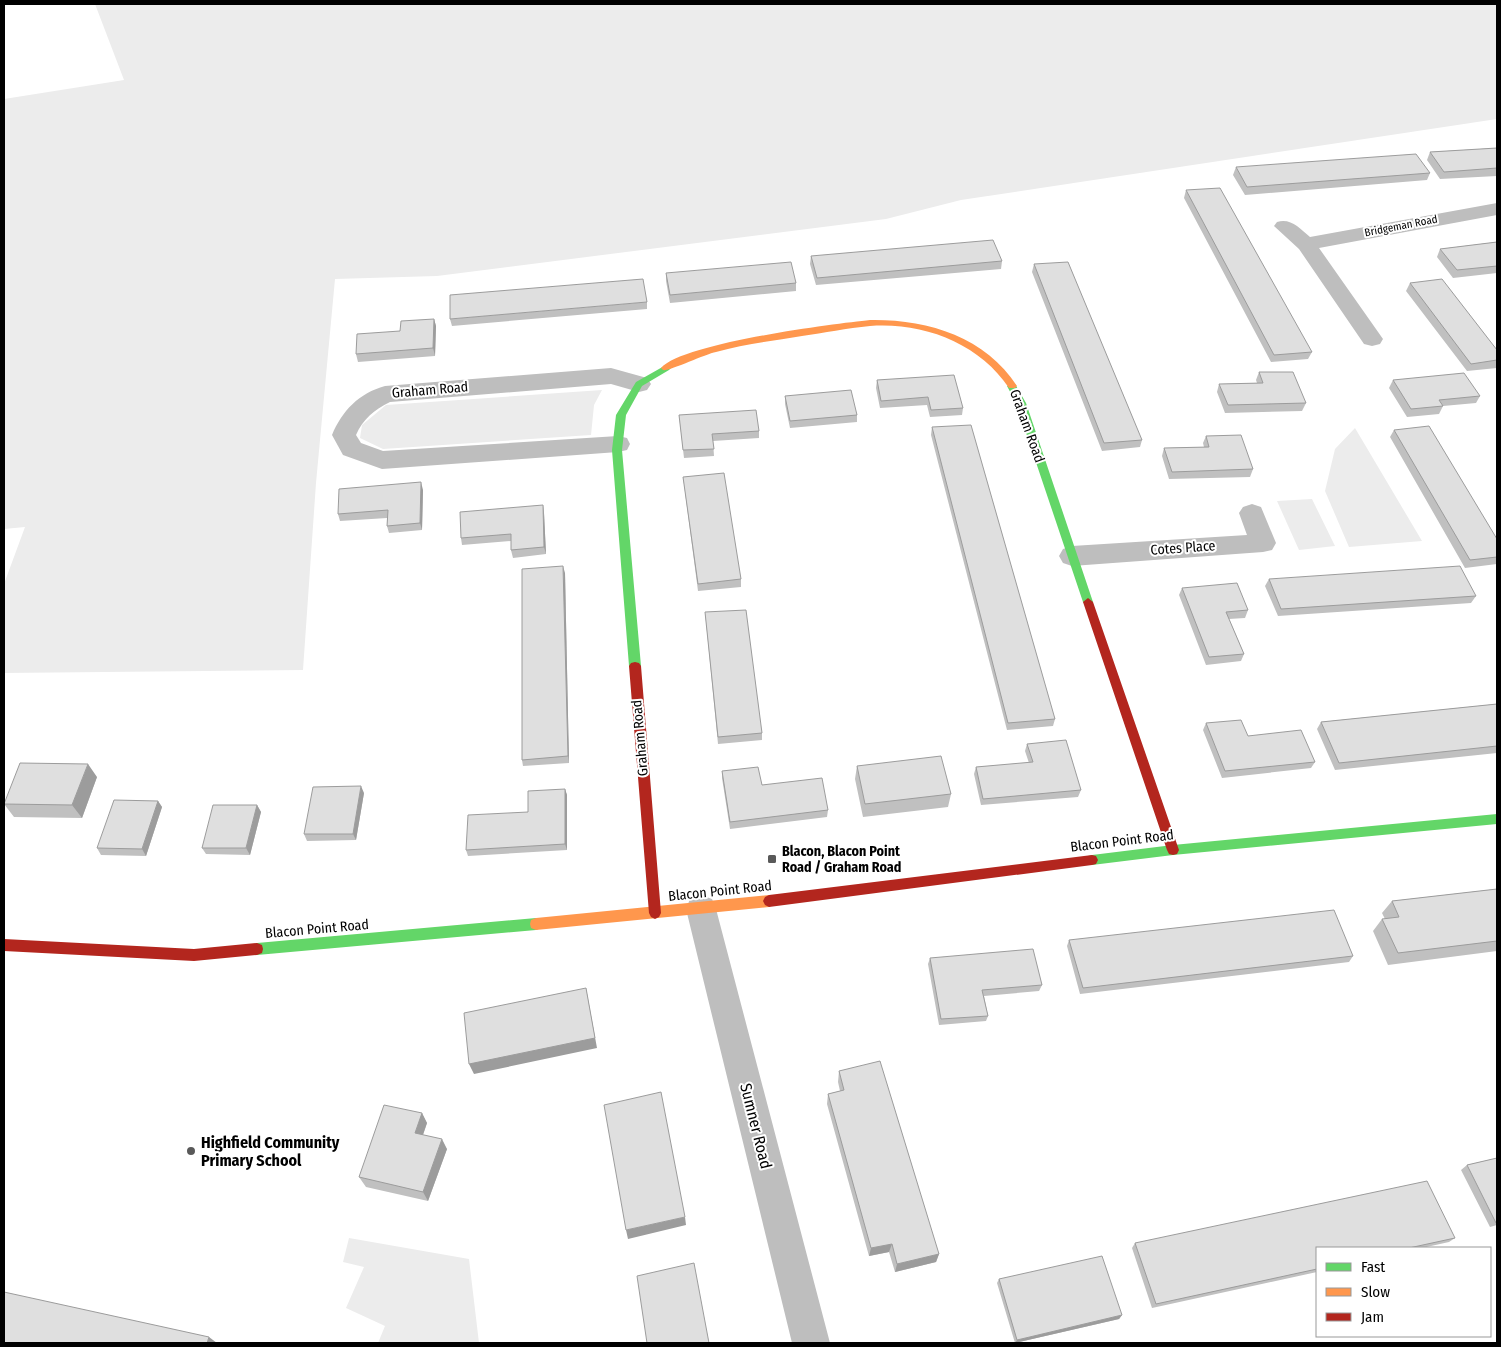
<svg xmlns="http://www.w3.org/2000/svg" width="1501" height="1347" font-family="'Fira Sans Condensed',sans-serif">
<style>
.green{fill:#ececec}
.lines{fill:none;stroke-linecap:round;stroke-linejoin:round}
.street{fill:#bebebe;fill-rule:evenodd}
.fast{fill:#63d668;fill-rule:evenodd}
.slow{fill:#ff974d;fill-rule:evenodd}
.jam{fill:#b3261e;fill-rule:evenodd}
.wall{fill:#c0c0c0}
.shaded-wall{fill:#9c9c9c}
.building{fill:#dfdfdf;stroke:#9c9c9c}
.poi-dot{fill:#595959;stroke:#fff;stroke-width:2}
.labels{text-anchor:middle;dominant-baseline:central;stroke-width:4;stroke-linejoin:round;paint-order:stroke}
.far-street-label{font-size:11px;fill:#000;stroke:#fff}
.street-label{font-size:14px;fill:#000;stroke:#fff}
.poi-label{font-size:14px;font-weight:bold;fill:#000;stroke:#fff;text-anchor:start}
.near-street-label{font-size:16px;fill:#000;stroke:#fff}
.near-poi-label{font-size:16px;font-weight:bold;fill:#000;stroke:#fff;text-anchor:start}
</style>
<rect width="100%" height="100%" fill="#fff"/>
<path class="green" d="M 95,4 L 1497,4 L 1497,119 L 961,200 L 886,219 L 437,276 L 335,279 L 316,483 L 303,670 L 4,673 L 4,584 L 25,527 L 4,529 L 4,99 L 124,80 Z
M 602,390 L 594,405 L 591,435 L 383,449 L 360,438 L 362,425 L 386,405 Z
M 1355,428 L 1422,541 L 1349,547 L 1325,491 L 1335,449 Z
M 1312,499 L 1335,546 L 1299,550 L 1277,501 Z
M 349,1238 L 469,1259 L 479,1343 L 378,1343 L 385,1326 L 346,1308 L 364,1267 L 343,1262 Z"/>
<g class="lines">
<path class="street" d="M 1497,203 L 1497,215 L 1319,248 L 1383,339 L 1380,344 L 1372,346 L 1364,344 L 1299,249 L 1274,226 L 1277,222 C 1291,218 1299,228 1310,237 Z
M 611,368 L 647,378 L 651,384 L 647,390 L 639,392 L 611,384 L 390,402 C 374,410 363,419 356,435 L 361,443 L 383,451 L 618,436 L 627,438 L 630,444 L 627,450 L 618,452 L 382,469 L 343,455 L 332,435 C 342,411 359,393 385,386 Z
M 1252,504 L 1261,507 L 1276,543 L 1272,550 L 1263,552 L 1072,566 L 1063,563 L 1059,556 L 1063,549 L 1072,546 L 1247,535 L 1239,513 L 1243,507 Z
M 701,895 L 712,899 L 716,909 L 830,1343 L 792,1343 L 686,909 L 690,899 Z"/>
<path class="fast" d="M 666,365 L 671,368 L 669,370 L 642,386 L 626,415 L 622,450 L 641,666 L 639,669 L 631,669 L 629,666 L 612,450 L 616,415 L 636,382 Z
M 1012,383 L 1015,384 L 1026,403 L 1093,602 L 1092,605 L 1088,606 L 1083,602 L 1016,403 L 1007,386 Z
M 1497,814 L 1497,824 L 1173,855 L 1092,865 L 1088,864 L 1086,860 L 1088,856 L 1092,855 L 1173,845 Z
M 536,918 L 541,920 L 542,924 L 541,928 L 536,930 L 257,955 L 252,953 L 251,949 L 252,945 L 257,943 Z"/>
<path class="slow" d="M 870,320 C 926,319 985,336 1017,386 L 1015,388 L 1009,388 C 979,343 923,322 870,326 C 847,328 824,333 802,336 C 773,341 744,344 716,352 C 705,354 668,372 663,370 L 661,368 C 683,343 832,324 870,320 Z
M 769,895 L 773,897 L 775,901 L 773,905 L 769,907 L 536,930 L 531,928 L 530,924 L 531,920 L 536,918 Z"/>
<path class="jam" d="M 1088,598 L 1093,602 L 1179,850 L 1177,854 L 1173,855 L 1169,854 L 1167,850 L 1083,602 Z
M 635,662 L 639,663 L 641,666 L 661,913 L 659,917 L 655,919 L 651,917 L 649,913 L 629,666 L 631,663 Z
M 1092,855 L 1096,856 L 1098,860 L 1096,864 L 1092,865 L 769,907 L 765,905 L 763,901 L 765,897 L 769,895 Z
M 4,939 L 194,949 L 257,943 L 262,945 L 263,949 L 262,953 L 257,955 L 194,961 L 4,951 Z"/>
</g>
<path class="wall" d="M 1497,148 L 1497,176 L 1440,179 L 1427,160 L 1430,152 Z
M 1236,167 L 1430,173 L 1427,180 L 1245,195 L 1233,175 Z
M 1186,190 L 1312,352 L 1308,359 L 1271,362 L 1184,198 Z
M 1497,242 L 1497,273 L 1453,278 L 1437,257 L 1440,249 Z
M 811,256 L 1002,261 L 1001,269 L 816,285 L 810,264 Z
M 1034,264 L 1142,440 L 1140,447 L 1102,451 L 1032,272 Z
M 666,273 L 796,283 L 796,291 L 670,303 L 666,281 Z
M 1410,283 L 1497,350 L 1497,368 L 1467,371 L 1406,291 Z
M 647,302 L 647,309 L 452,326 L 450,319 Z
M 434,319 L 436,326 L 435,356 L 358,362 L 356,354 Z
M 1259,372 L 1306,403 L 1302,411 L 1225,413 L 1217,392 L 1219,384 L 1257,383 L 1256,380 Z
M 877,380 L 963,408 L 962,415 L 930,417 L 927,405 L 880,408 L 876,388 Z
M 1393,380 L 1480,396 L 1476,403 L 1443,406 L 1439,414 L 1407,417 L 1389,388 Z
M 785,396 L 857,415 L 857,422 L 790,428 L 785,404 Z
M 679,415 L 759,431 L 759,438 L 713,441 L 714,456 L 684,458 Z
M 932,427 L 1055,719 L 1053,726 L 1007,730 L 931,435 Z
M 1394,430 L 1497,539 L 1497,564 L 1465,568 L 1390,437 Z
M 1206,436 L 1253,469 L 1250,477 L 1169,479 L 1162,456 L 1164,448 L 1204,447 L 1203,443 Z
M 683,477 L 741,579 L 741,587 L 698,591 Z
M 423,490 L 422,530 L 389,533 L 387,526 L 387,518 L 340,521 L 338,514 Z
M 543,505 L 544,513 L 546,554 L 513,558 L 511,550 L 511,541 L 462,545 L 461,538 Z
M 565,573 L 569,763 L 523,766 L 522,760 Z
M 1269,579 L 1476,596 L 1471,603 L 1278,616 L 1265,586 Z
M 1182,588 L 1248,610 L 1245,618 L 1229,619 L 1244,654 L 1241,661 L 1206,665 L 1179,595 Z
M 705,612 L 762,733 L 762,740 L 718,744 Z
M 1497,704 L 1497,753 L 1335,770 L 1317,729 L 1321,722 Z
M 1206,723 L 1315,762 L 1311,768 L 1222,778 L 1203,730 Z
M 1027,744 L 1081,790 L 1078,797 L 981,805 L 974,774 L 976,767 L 1029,763 L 1025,751 Z
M 857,766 L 951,794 L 948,807 L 863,817 L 855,779 Z
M 722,771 L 828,810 L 827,817 L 730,829 L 722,778 Z
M 97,777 L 82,818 L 14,817 L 4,804 Z
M 565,789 L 567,795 L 567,850 L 468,856 L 466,850 Z
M 364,793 L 356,840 L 307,841 L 304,834 Z
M 158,801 L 162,807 L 146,856 L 101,855 L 97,848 Z
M 257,805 L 261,812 L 250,855 L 206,854 L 202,848 Z
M 1497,889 L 1497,951 L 1388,965 L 1373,931 L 1382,919 L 1385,919 L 1382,913 L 1392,901 Z
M 1069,940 L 1353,956 L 1349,962 L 1080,994 L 1067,946 Z
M 930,958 L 1042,985 L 1039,991 L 984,996 L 988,1016 L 986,1021 L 939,1025 L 928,964 Z
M 839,1071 L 939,1254 L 936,1262 L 895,1272 L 889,1252 L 869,1256 L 827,1104 L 828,1094 L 840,1091 L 838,1082 Z
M 422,1113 L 427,1123 L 423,1135 L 447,1149 L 428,1201 L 366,1187 L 359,1177 Z
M 1497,1158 L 1497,1225 L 1490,1227 L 1461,1170 L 1467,1165 Z
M 1455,1238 L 1449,1242 L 1422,1248 L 1317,1248 L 1317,1272 L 1152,1308 L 1132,1248 L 1135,1243 Z
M 999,1279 L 1122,1315 L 1119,1319 L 1015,1343 L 997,1283 Z"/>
<path class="shaded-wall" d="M 434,319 L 436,326 L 435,356 L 433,348 Z
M 421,482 L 423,490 L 422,530 L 420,523 Z
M 543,505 L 544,513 L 546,554 L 544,547 Z
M 563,566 L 565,573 L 569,763 L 568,756 Z
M 88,764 L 97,777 L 82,818 L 72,805 Z
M 361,786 L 364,793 L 356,840 L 353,834 Z
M 565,789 L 567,795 L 567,850 L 565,844 Z
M 158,801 L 162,807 L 146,856 L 142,849 Z
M 257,805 L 261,812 L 250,855 L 246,848 Z
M 586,988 L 597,1048 L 474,1074 L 469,1064 Z
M 422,1113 L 427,1123 L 420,1143 L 415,1133 Z
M 442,1139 L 447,1149 L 428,1201 L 423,1192 Z
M 685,1217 L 686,1225 L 628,1239 L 626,1230 Z
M 892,1244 L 889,1252 L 869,1256 L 871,1248 Z
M 939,1254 L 936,1262 L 895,1272 L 897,1264 Z
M 1122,1315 L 1119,1319 L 1015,1343 L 1017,1340 Z
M 209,1337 L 217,1343 L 207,1343 Z"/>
<path class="building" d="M 1497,148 L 1497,168 L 1444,172 L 1430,152 Z
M 1416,154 L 1430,173 L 1247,187 L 1236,167 Z
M 1220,188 L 1312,352 L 1274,355 L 1186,190 Z
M 993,240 L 1002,261 L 817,278 L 811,256 Z
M 1497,242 L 1497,266 L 1457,270 L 1440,249 Z
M 791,262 L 796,283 L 670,295 L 666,273 Z
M 1068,262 L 1142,440 L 1104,443 L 1034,264 Z
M 643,279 L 647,302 L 450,319 L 450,295 Z
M 1442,279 L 1497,350 L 1497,360 L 1471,364 L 1410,283 Z
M 434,319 L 433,348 L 356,354 L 357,334 L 400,331 L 401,321 Z
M 1259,372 L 1293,372 L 1306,403 L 1228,405 L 1219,384 L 1263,383 Z
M 1464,373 L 1480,396 L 1439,400 L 1443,406 L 1411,409 L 1393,380 Z
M 954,375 L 963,408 L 931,410 L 928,397 L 881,401 L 877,380 Z
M 851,390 L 857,415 L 790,421 L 785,396 Z
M 756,410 L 759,431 L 712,434 L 714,449 L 683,450 L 679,415 Z
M 971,425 L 1055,719 L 1008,723 L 932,427 Z
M 1429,426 L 1497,539 L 1497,557 L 1470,560 L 1394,430 Z
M 1241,435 L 1253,469 L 1172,472 L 1164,448 L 1209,447 L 1206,436 Z
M 724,473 L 741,579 L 698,584 L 683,477 Z
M 421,482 L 420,523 L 387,526 L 388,510 L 338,514 L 339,489 Z
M 543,505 L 544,547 L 511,550 L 511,534 L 461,538 L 460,512 Z
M 563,566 L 568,756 L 522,760 L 522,569 Z
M 1460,566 L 1476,596 L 1281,609 L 1269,579 Z
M 1237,583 L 1248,610 L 1226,612 L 1244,654 L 1209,657 L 1182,588 Z
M 746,610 L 762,733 L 718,737 L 705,612 Z
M 1497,704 L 1497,746 L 1339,763 L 1321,722 Z
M 1241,720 L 1248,736 L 1301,730 L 1315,762 L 1225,771 L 1206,723 Z
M 1066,740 L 1081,790 L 983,799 L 976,767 L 1033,762 L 1027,744 Z
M 941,756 L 951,794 L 865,804 L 857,766 Z
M 20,763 L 88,764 L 72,805 L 4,804 Z
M 758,767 L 762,785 L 822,778 L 828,810 L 730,822 L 722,771 Z
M 361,786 L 353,834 L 304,834 L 313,787 Z
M 565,789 L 565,844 L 466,850 L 468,815 L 528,812 L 528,791 Z
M 114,800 L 158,801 L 142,849 L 97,848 Z
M 213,805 L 257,805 L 246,848 L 202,848 Z
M 1497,889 L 1497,941 L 1398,953 L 1382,919 L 1399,917 L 1392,901 Z
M 1334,910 L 1353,956 L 1083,988 L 1069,940 Z
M 1033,949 L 1042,985 L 982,990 L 988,1016 L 941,1019 L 930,958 Z
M 586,988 L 595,1038 L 469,1064 L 464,1013 Z
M 880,1061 L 939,1254 L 897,1264 L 892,1244 L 871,1248 L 828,1094 L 844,1090 L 839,1071 Z
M 661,1092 L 685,1217 L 626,1230 L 604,1105 Z
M 384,1105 L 422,1113 L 415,1133 L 442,1139 L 423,1192 L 359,1177 Z
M 1497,1158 L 1497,1222 L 1496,1223 L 1467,1165 Z
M 1427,1181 L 1455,1238 L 1409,1248 L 1317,1248 L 1317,1269 L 1156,1304 L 1135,1243 Z
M 1102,1256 L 1122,1315 L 1017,1340 L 999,1279 Z
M 694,1263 L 709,1343 L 647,1343 L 637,1276 Z
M 4,1292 L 209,1337 L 207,1343 L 4,1343 Z"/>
<g class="poi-dot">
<rect x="767" y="854" width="10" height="10" rx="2.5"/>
<circle cx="191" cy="1151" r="5"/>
</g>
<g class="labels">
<g class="far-street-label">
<text transform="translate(1401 226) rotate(-11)">Bridgeman Road</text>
</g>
<g class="street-label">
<text transform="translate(430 390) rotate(-5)">Graham Road</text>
<text transform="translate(1027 426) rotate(70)">Graham Road</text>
<text transform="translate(1183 548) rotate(-4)">Cotes Place</text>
<text transform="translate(640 738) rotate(-95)">Graham Road</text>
<text transform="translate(1122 841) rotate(-7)">Blacon Point Road</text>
<text transform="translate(720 891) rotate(-6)">Blacon Point Road</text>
<text transform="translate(317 929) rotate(-5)">Blacon Point Road</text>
</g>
<g class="poi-label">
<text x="782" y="851">Blacon, Blacon Point<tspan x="782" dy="16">Road / Graham Road</tspan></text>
</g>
<g class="near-street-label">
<text transform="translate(756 1126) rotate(76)">Sumner Road</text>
</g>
<g class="near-poi-label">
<text x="201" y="1142">Highfield Community<tspan x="201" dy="18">Primary School</tspan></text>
</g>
</g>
<rect width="1501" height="1347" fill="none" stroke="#000000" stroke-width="10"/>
<rect x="1316" y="1247" width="175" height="90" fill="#ffffff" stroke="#999999"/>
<rect x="1326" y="1263" width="25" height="8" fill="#63d668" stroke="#999999"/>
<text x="1361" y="1272" font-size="15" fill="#000000">Fast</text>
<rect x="1326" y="1288" width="25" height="8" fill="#ff974d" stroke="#999999"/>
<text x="1361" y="1297" font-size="15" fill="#000000">Slow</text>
<rect x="1326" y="1313" width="25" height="8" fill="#b3261e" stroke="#999999"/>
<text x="1361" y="1322" font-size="15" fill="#000000">Jam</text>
</svg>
